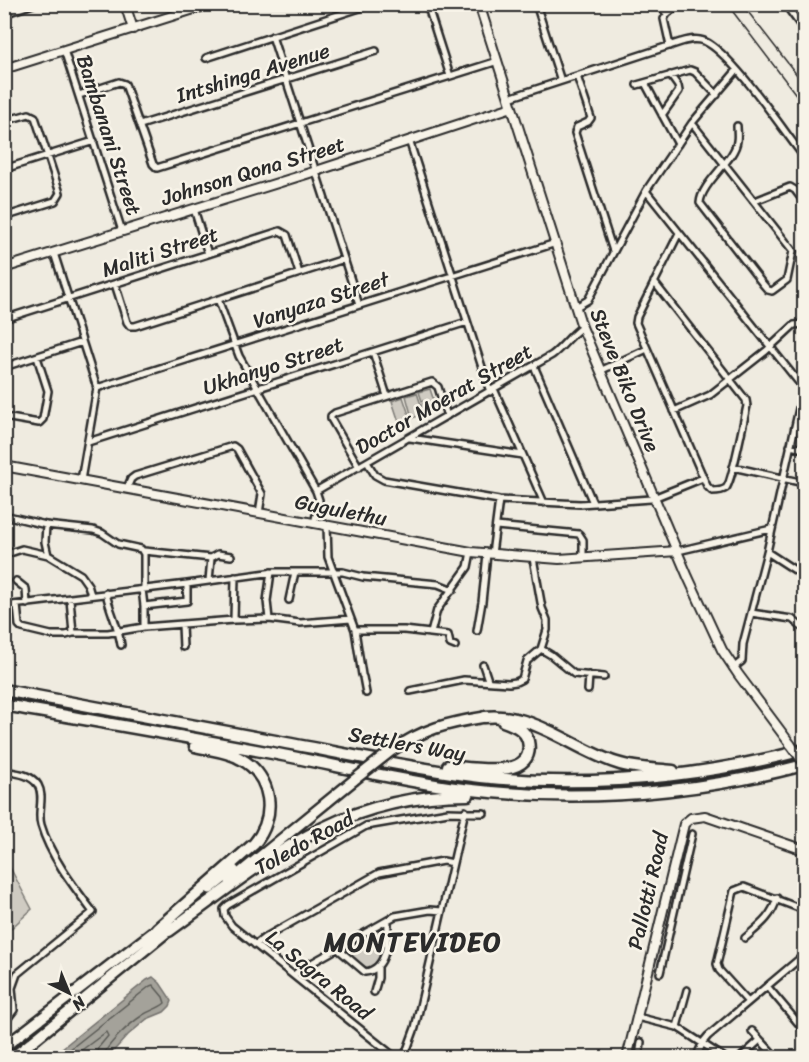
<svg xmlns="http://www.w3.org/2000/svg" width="809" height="1062" font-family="Sriracha,sans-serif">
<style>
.green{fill:#cfcbc2;stroke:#7d7b76;stroke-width:1.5}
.water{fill:#a4a29a;stroke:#74726e;stroke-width:1.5}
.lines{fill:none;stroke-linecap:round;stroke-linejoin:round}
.shore{stroke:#5b5b57;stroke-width:1.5}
.street-casing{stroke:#2b2b2b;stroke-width:10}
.secondary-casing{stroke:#2b2b2b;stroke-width:12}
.primary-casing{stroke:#2b2b2b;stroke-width:14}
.highway-casing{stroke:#2b2b2b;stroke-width:15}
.street{stroke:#f7f3e8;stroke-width:5}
.secondary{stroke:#f7f3e8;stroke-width:8}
.primary{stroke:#f7f3e8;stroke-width:9}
.highway{stroke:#f7f3e8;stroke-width:10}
.rail{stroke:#2b2b2b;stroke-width:1.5}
.secondary-bridge-casing{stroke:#2b2b2b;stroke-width:12;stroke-linecap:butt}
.primary-bridge-casing{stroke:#2b2b2b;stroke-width:14;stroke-linecap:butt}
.secondary-bridge{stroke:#f7f3e8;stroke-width:8}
.primary-bridge{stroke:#f7f3e8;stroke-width:9}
.labels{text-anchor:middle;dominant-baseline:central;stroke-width:5;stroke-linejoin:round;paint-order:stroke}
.street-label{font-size:21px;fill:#2b2b2b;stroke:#f7f3e8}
.district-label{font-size:27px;font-weight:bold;letter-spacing:1.5px;fill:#2b2b2b;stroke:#f7f3e8}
</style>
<rect width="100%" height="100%" fill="#efebe0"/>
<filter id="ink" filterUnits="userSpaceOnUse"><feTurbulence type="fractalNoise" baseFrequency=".0167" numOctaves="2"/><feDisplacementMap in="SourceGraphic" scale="12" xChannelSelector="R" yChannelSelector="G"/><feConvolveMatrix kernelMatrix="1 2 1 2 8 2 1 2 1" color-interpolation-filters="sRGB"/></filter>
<g filter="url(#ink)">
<path class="green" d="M 430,389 L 437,410 L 426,413 L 419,392 Z
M 417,393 L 424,414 L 412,418 L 406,396 Z
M 403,397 L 410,418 L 399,422 L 392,401 Z
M 5,858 L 32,909 L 5,934 L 4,934 Z
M 378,930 L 381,930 L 385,936 L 378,962 L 367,968 L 348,954 L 347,949 Z"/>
<path class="water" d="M 153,977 L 160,983 L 172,1001 L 170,1006 L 164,1012 L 147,1019 L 128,1035 L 108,1057 L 51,1057 L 147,980 Z"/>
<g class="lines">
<path class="shore" d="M 59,1058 L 150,986 L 153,985 L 163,997 L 165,1003 C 158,1009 150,1010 143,1015 C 132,1022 105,1045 103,1058
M 71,1058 L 106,1032 L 108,1036 L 98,1048 L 96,1058"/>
<g class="street-casing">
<path id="street" d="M 427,4 L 450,76
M 536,4 L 561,81
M 659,4 L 667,14
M 785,4 L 804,30
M 4,14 L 33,4
M 272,36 L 359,305
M 670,46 L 664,19 L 667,14 L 679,4
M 64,50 L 122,231
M 206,58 L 372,4
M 577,76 L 591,118 L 588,122 L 577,127 L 575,133 L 613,251
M 645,83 L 678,144
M 637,85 L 690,70 L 695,72 L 717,95
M 79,95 L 119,82 L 125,84 L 153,164 L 157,168 L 498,61
M 509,98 L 681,42 C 689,40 696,38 704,41 C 732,53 783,130 804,157
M 662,115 L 679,91 L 678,86 L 670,75
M 4,121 L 29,114 L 35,117 L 60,193 L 55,201 L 4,217
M 692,123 L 793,251 L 787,280 L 772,291 L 768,290 L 762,283 L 700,203 C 701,183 735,160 737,141 C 738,136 737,130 737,126
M 140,125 L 376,51
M 409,140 L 490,392
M 4,169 L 94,141
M 646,191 L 804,389
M 755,201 L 790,187 L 795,190 L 804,202
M 194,209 L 208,254
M 54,253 L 97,388 L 81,480
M 654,282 L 746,400 L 747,406 C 744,418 732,483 726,488 C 722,491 717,491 712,491 L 707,486 L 636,323 L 637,317 L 679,233
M 115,284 L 127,322 L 130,326 L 135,326 L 344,259
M 218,299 L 239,356 L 316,491 L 319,500 L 314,524
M 576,307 L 588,300 L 646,191 L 692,123 L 737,70
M 4,319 L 280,231 L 287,235 L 299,273
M 373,352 L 387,396
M 534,366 L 593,503
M 4,367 L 82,342
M 600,371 L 647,349
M 97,388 L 556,243
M 494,389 L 544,503
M 674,411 L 710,395 L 766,351 L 794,325 L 804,324
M 4,417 L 39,423 L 43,419 L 48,391 L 37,357
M 410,438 L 523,455
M 88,442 L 467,322
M 790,446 L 804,449
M 367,462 L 375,475 L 384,480 L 499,500 L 580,504 L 651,499 L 703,478
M 359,467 L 331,419 L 331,416 L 335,413 L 432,382 L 438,387 L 447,416
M 733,467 L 804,483
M 127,488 L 131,479 L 135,476 L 233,446 L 237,449 L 262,494 L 259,513
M 316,491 L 552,355 C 564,346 570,335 582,327
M 4,515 L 46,525 L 45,542 L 48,555
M 46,525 L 93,530 L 102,533 L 118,544 L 141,549 L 144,554 L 144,589
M 327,526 L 328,557 L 355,630 L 362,675
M 496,526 L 579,534 L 583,540 L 583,558
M 144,551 L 211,558 L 209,581
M 678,551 L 771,529
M 767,552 L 804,576
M 492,554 L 499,500
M 4,555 L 22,549 L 48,555 L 81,575 L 88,585 L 91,595
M 211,558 L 218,554 L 231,556
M 16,581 L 26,589 L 27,604
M 142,589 L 144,606 L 187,601 L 187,584
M 106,593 C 110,612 118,625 121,645
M 70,599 L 73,633
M 289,600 L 295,572
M 17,605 L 19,625 L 22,628 L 51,635 L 66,635 L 73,633 L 108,633 L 144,627 L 234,620 L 269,619 L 300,623 L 351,619
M 4,606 L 187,584 L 274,572 L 343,572 L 363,577 L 438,584 L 453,590
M 144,606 L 144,627
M 751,613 L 792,619 L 804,629
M 269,619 L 267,601 L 271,572
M 234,620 L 235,577
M 182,625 L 183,647
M 355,630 L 404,630 L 448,635 L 450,644 L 455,646
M 477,631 L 482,602 L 487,554
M 431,633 L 437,610 L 468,567 L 471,552
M 541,649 L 551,655 L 574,674 L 604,677
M 483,665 L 488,680
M 733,668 L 742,661 L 743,644 L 767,552 L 804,386
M 363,677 L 366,693
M 588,690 L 589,675
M 410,691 L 464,680 L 509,683 L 516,682 L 522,679 L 527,661 L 541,649 L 547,630 L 547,620 L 542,608 L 533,558
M 4,771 C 16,773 31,774 38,785 C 45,797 37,812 41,825 C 50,856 74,887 93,912 L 17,974 L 12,988 L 14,1010 L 4,1023
M 745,938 C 759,926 772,917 777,898
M 255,945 L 264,938 L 379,873 L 443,861 L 453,863
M 338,949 L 365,972 C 388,970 388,938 388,920
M 660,973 L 692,834
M 294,975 L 301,969 L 395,916 L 430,910 L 442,911
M 767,986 L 804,1030
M 374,992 L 378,978 L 378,968
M 748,1002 L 719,970 L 717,964 L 734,891 L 744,887 L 804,910
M 637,1017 L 677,1027 L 725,1058
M 677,1027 L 687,990
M 752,1031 L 777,1058
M 396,1058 L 232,926 L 225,916 L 224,909 L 228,905 L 366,826 L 448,812 L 484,813
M 404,1058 L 415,1028 L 465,811
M 639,1058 L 641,1042
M 696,1058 L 703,1042 L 708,1036 L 804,955
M 740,1058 L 760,1040"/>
</g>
<g class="secondary-casing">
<path id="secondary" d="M 125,4 L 133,29
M 479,4 L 582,327 L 688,577 L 722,650 L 738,674 L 791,745
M 4,69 L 210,4
M 4,268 L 316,171 L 512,107
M 4,466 L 471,552 L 559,559 L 678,551
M 627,1058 L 684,824 L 691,818 L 705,816 L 804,850"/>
</g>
<g class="primary-casing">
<path id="primary" d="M 391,751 C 423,729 447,723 485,717
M 230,881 L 354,780
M 210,889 L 234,870
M 4,1047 L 161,926
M 12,1058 L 173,927"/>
</g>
<g class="highway-casing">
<path id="highway" d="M 4,690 C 97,707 189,725 281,742 C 347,754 414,769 481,777 C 591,788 698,778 804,750
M 4,705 C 94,721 183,736 272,753 C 335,765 399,781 463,789 C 577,803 693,794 804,765
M 485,717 C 535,712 572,749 617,763 C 635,769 654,769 673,771
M 448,766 C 468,767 537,782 528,741 C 525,729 514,725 503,721
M 157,929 L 254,844 C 277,817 273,777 241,759 C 228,751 210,750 195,746
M 169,931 C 267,860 338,795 468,795"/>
</g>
<use href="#street" class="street"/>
<use href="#secondary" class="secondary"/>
<use href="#primary" class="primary"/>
<use href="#highway" class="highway"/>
<path class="rail" d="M 727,4 L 804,105
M 742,4 L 804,84"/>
<g class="secondary-bridge-casing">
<path id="secondary-bridge" d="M 791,745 L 804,763"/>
</g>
<g class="primary-bridge-casing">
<path id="primary-bridge" d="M 354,780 L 391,751"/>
</g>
<use href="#secondary-bridge" class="secondary-bridge"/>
<use href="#primary-bridge" class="primary-bridge"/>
</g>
</g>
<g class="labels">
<g class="street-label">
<text transform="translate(253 73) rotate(-17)">Intshinga Avenue</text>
<text transform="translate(109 135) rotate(72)">Bambanani Street</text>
<text transform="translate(253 171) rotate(-17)">Johnson Qona Street</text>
<text transform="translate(160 252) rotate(-18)">Maliti Street</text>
<text transform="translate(321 300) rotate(-18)">Vanyaza Street</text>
<text transform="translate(273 366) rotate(-18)">Ukhanyo Street</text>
<text transform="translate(625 380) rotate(68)">Steve Biko Drive</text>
<text transform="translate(444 399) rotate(-30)">Doctor Moerat Street</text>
<text transform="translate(341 510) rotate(11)">Gugulethu</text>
<text transform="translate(407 744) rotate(10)">Settlers Way</text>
<text transform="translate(304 843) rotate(-29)">Toledo Road</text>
<text transform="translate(648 891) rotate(-77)">Pallotti Road</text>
<text transform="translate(319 975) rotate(39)">La Sagra Road</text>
</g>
<g class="district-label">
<text x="413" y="942">MONTEVIDEO</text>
</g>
</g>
<rect width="809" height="1062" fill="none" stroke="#f7f3e8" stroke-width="24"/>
<rect x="12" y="12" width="785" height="1038" fill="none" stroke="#2b2b2b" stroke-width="2" filter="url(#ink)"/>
<g transform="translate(69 993) rotate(137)" stroke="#f7f3e8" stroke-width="4.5" paint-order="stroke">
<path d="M0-4.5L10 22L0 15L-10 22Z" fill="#2b2b2b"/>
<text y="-9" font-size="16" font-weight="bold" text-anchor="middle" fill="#2b2b2b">N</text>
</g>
</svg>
